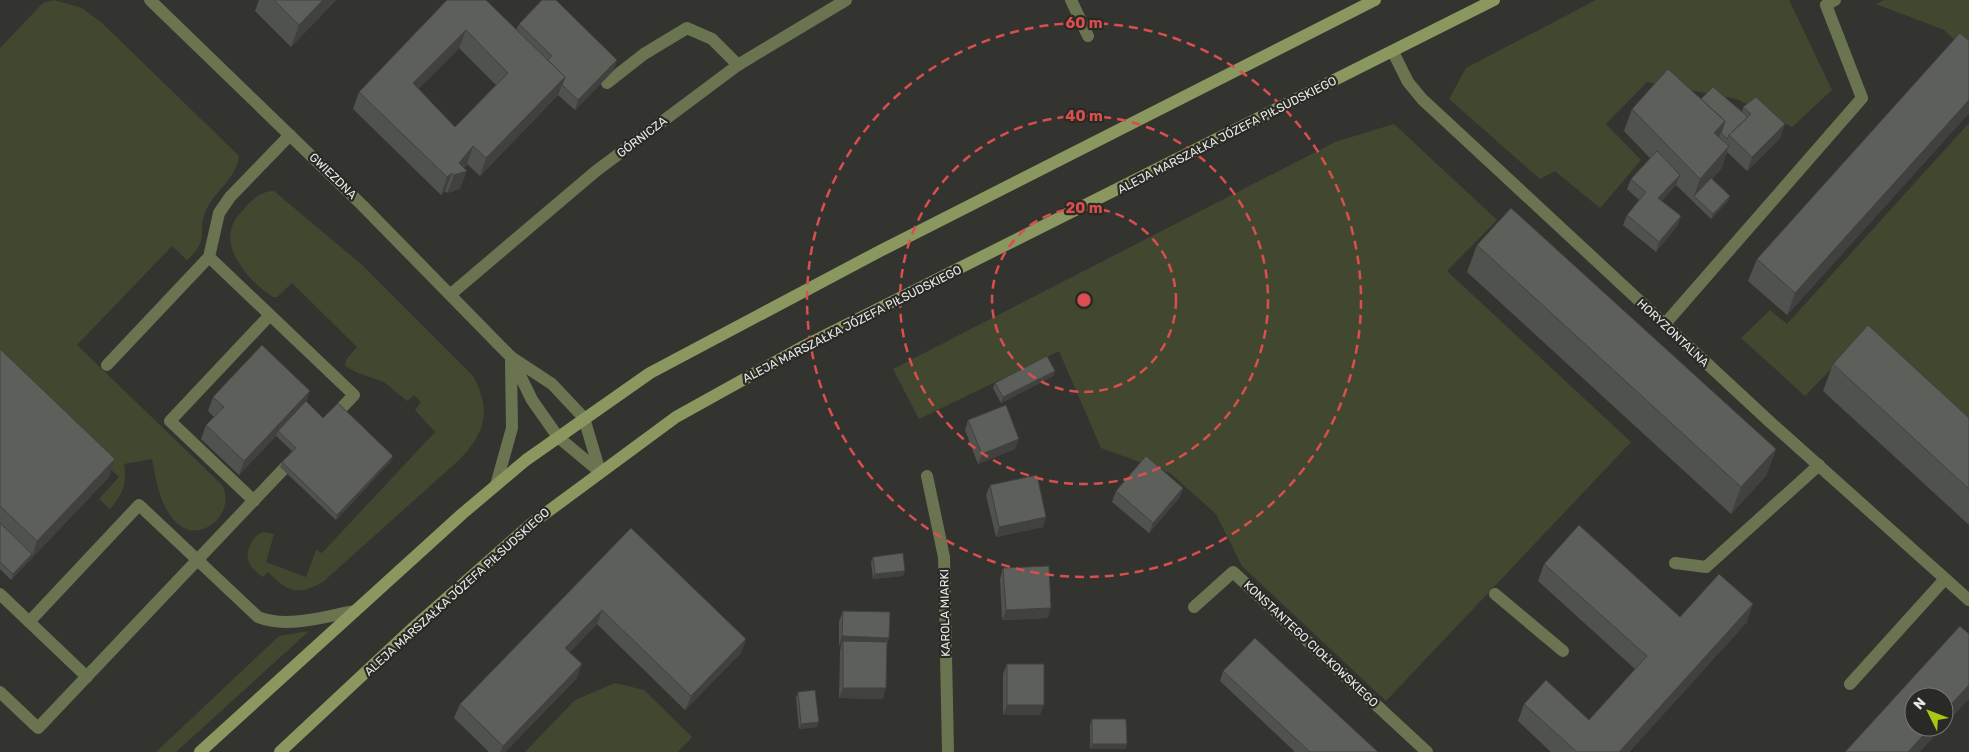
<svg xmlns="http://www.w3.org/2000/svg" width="1969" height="752" font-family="Rubik,sans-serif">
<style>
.green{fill:#42482f}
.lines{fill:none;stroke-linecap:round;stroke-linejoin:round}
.lane{stroke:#6b7450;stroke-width:12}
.street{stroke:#6b7450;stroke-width:12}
.secondary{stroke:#8a985f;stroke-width:12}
.wall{fill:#50524e;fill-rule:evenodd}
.shaded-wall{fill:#414240}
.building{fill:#5d5f5b;stroke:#414240;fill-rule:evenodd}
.ring{fill:none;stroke:#da4e4e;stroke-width:2.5;stroke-dasharray:9 6}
.labels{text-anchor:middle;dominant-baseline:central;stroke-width:4.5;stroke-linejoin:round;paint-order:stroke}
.street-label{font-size:12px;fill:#e8e8e6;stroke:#292a26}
.centre{fill:#da4e4e;stroke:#292a26;stroke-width:2.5}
.ring-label{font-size:15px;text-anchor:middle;font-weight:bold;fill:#da4e4e;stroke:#292a26;stroke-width:4.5;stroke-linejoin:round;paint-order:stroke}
</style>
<rect width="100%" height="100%" fill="#333430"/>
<path class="green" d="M 54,0 L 82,8 L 102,23 L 239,156 C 236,179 217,189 207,208 C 195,232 212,238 187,260 L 172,246 L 77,345 L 222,485 C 237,511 202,545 178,524 C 160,508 156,480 152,459 L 124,464 C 127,484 123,494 110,509 L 99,499 L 119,477 L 48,409 L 0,369 L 0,48 L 43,3 Z
M 1596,0 L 1789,0 L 1832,90 L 1792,127 L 1737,99 L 1647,82 L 1606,124 L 1641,160 L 1600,208 L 1555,171 L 1540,179 L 1449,99 L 1466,68 Z
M 1884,0 L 1969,0 L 1969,54 L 1944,30 L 1876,4 Z
M 1969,123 L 1969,447 L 1855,344 L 1805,396 L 1741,338 L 1770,310 L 1787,324 Z
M 1394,124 L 1497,220 L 1447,271 L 1631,442 L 1386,701 L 1242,566 L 1216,514 L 1170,473 L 1101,448 L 1059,351 L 919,419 L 893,369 L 1335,142 Z
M 274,191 L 362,265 L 473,376 C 492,411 485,433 459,460 L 324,581 C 298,597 288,592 268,572 L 263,577 C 258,573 251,568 249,562 C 244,552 253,535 264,532 L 274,534 L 266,562 L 306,577 L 316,550 L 322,553 L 435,432 L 415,410 L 421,402 L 414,395 L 407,401 L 384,382 L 358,373 L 345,366 L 346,360 L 357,347 L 292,283 L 277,297 L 273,297 C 252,284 221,251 233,224 C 235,218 241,213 245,208 C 252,199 262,191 274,191 Z
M 309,631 L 176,752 L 156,752 L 279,636 Z
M 615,683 L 644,690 L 692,737 L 678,752 L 525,752 L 575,700 Z"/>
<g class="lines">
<path class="lane" d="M 1071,0 L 1088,36
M 607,83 L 644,54 L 687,28 L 712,39 L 738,65
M 209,257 L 219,213 L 230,197 L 290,135
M 107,365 L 209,257 L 354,395 L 330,420
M 254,501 L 170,421 L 270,315
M 1675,563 L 1706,567 L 1819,465
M 0,594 L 87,677
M 1495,594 L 1563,651
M 29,622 L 139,505 L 258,617 C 287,629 326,616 355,611
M 1850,684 L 1944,580
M 0,692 L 38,728 L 294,458"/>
<path class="street" d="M 150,0 L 362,205 L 511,357 L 552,384 L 584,418 L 600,472
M 1393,52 L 1408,82 L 1422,99 L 1770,422 L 1969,600
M 451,294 L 596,171 L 738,65 L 846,0
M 1664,325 L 1862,98 L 1826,5 L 1835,0
M 511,357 L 532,400 L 558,437 L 600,472
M 927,476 L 944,557 L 948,752
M 496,485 L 512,428 L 511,362
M 1194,607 L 1233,572 L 1427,752"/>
<path class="secondary" d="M 200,752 L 462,514 L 526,460 L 650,373 L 880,251 L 1375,0
M 280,752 L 414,627 L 531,524 L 676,417 L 804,346 L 1494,0"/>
</g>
<path class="wall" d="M 259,0 L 336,0 L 291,47 L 255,11 Z
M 447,0 L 516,30 L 519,24 L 614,70 L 575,110 L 558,95 L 480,176 L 467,164 L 464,168 L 460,189 L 447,193 L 445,191 L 441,195 L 353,109 L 359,92 ZM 459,48 L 496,85 L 455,127 L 418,89 Z
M 1969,41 L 1969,113 L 1787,315 L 1748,281 L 1757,259 Z
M 1701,99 L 1742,112 L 1743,107 L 1785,124 L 1780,138 L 1747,171 L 1727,152 L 1721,169 L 1712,179 L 1730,196 L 1728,201 L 1711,219 L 1676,185 L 1661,201 L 1681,216 L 1677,226 L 1656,252 L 1623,225 L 1627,215 L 1639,200 L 1627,189 L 1631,179 L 1650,158 L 1624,131 L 1632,109 Z
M 1477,245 L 1776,449 L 1766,476 L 1731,514 L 1467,272 Z
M 0,349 L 109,477 L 11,580 L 0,569 Z
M 1833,364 L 1969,418 L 1969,525 L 1823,391 Z
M 1055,371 L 1053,376 L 1001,403 L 993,388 L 995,383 Z
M 213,397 L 306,402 L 323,418 L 391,461 L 336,520 L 280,467 L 282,462 L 292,451 L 276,436 L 239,475 L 201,439 L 206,425 L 214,417 L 208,411 Z
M 968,420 L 1015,449 L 978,464 L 965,430 Z
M 990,485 L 1046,517 L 1043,527 L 996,537 L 986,495 Z
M 1183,488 L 1179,498 L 1149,533 L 1112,502 L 1116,491 Z
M 631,528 L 746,639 L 741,653 L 685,710 L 597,624 L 570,652 L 577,678 L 505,752 L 489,752 L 454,718 L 460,704 Z
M 873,557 L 903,576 L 873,579 L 871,562 Z
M 1544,564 L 1680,617 L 1747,622 L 1629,752 L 1551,752 L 1518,721 L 1524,704 L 1589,720 L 1635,669 L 1538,581 Z
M 1003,568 L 1048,618 L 1002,620 L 1000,579 Z
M 843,611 L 889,638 L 887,644 L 883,699 L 839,698 L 840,651 L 841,646 L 839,646 L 839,621 Z
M 1007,664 L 1040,715 L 1003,715 L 1003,674 Z
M 1223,671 L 1378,752 L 1295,752 L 1220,681 Z
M 798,692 L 817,727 L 799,729 L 796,698 Z
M 1092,719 L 1127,744 L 1125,749 L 1090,749 L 1090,725 Z"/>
<path class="shaded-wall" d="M 323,0 L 336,0 L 291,47 L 299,25 Z
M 466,30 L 459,48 L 406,101 L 413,83 Z
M 617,60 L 614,70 L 575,110 L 578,100 Z
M 565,77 L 558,95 L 480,176 L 486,158 Z
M 1969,100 L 1969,113 L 1787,315 L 1795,293 Z
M 1725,121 L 1717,143 L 1714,133 Z
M 1785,124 L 1780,138 L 1747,171 L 1752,157 Z
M 473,146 L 467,164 L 458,173 L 467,171 L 460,189 L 447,193 L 459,163 Z
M 1729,146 L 1721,169 L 1696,197 L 1694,196 L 1700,179 Z
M 452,173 L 445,191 L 441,195 L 447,177 Z
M 1680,175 L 1676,185 L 1655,208 L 1658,198 Z
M 1730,196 L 1728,201 L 1711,219 L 1713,214 Z
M 1681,216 L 1677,226 L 1656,252 L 1659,242 Z
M 1055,371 L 1053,376 L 1001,403 L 1003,397 Z
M 310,391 L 305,405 L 278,431 L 276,436 L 239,475 L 244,461 Z
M 1019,439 L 1015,449 L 978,464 L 982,454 Z
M 1776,449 L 1766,476 L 1731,514 L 1741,487 Z
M 393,456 L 391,461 L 336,520 L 337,515 Z
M 115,459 L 109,477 L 31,559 L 37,541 Z
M 1183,488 L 1179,498 L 1149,533 L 1153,523 Z
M 1046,517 L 1043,527 L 996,537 L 999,527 Z
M 32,554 L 31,559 L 11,580 L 13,574 Z
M 905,571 L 903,576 L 873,579 L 875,574 Z
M 1753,604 L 1747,622 L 1629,752 L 1619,752 Z
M 1051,608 L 1048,618 L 1002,620 L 1006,610 Z
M 602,610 L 597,624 L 560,662 L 565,648 Z
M 842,636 L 889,638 L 885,648 L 843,641 L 841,646 L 839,646 Z
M 746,639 L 741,653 L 685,710 L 691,696 Z
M 582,664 L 577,678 L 505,752 L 500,752 L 503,746 Z
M 1969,685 L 1969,699 L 1944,726 L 1944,712 Z
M 843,688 L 886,688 L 883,699 L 839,698 Z
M 1007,705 L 1044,705 L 1040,715 L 1003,715 Z
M 819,722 L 817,727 L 799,729 L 801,724 Z
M 1931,727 L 1943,727 L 1920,752 L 1908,752 Z
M 1092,744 L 1127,744 L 1125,749 L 1090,749 Z"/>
<path class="building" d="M 274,0 L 323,0 L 299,25 Z
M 447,0 L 486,0 L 565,77 L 486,158 L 473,146 L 459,163 L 467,171 L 454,175 L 452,173 L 447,177 L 359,92 ZM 466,30 L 508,73 L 455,127 L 413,83 Z
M 542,0 L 556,0 L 617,60 L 578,100 L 562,85 L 565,77 L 548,60 L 552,56 L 519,24 Z
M 1960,33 L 1969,41 L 1969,100 L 1795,293 L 1757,259 Z
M 1668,69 L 1725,121 L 1714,133 L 1729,146 L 1700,179 L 1632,109 Z
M 1713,87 L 1748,117 L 1729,135 L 1727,139 L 1721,133 L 1725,121 L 1701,99 Z
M 1756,97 L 1785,124 L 1752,157 L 1729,135 L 1751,114 L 1743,107 Z
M 1657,151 L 1680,175 L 1658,198 L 1681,216 L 1659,242 L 1627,215 L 1646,192 L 1631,179 Z
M 1711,178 L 1730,196 L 1713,214 L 1694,196 Z
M 1511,208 L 1776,449 L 1741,487 L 1477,245 Z
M 1868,325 L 1969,418 L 1969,489 L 1833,364 Z
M 262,345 L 310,391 L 244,461 L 206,425 L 224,407 L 213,397 Z
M 0,349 L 115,459 L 37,541 L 0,506 Z
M 1047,356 L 1055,371 L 1003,397 L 995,383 Z
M 306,401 L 323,418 L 338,403 L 393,456 L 337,515 L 282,462 L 296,448 L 278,431 Z
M 1006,405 L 1019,439 L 982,454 L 968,420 Z
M 1146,456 L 1183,488 L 1153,523 L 1116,491 Z
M 1037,475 L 1046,517 L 999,527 L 990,485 Z
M 0,523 L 32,554 L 13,574 L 0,562 Z
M 1579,525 L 1680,617 L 1719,574 L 1753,604 L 1619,752 L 1577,752 L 1524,704 L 1546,680 L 1589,720 L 1647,656 L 1544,564 Z
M 631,528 L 746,639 L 691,696 L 602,610 L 565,648 L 582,664 L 503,746 L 460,704 Z
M 903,553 L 905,571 L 875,574 L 873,557 Z
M 1049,566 L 1051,608 L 1006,610 L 1003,568 Z
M 843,611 L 890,612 L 889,638 L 842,636 Z
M 1960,626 L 1969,634 L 1969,685 L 1944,712 L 1944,697 L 1914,697 L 1914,727 L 1931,727 L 1908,752 L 1845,752 Z
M 1255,638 L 1378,752 L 1310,752 L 1223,671 Z
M 843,641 L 887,642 L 886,688 L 843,688 Z
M 1007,664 L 1044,664 L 1044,705 L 1007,705 Z
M 815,690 L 819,722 L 801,724 L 798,692 Z
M 1092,719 L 1126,719 L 1127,744 L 1092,744 Z"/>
<g class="ring">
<circle cx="1084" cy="300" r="92"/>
<circle cx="1084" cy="300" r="184"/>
<circle cx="1084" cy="300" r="277"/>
</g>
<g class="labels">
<g class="street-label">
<text transform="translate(1227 135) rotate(-27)">ALEJA MARSZAŁKA JÓZEFA PIŁSUDSKIEGO</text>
<text transform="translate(642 137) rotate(-37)">GÓRNICZA</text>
<text transform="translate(333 176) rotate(44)">GWIEZDNA</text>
<text transform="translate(852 324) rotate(-27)">ALEJA MARSZAŁKA JÓZEFA PIŁSUDSKIEGO</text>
<text transform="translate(1673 333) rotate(43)">HORYZONTALNA</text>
<text transform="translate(457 592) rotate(-42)">ALEJA MARSZAŁKA JÓZEFA PIŁSUDSKIEGO</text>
<text transform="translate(945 613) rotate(-91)">KAROLA MIARKI</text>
<text transform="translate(1311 644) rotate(43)">KONSTANTEGO CIOŁKOWSKIEGO</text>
</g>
</g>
<circle cx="1084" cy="300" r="8" class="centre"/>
<g class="ring-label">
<text x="1084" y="28">60 m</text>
<text x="1084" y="121">40 m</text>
<text x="1084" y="213">20 m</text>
</g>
<g transform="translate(1929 712) rotate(312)"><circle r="24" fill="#292a26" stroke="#757673"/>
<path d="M0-4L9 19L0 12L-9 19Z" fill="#abc615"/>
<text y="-8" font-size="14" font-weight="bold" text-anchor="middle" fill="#e8e8e6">N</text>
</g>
</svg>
